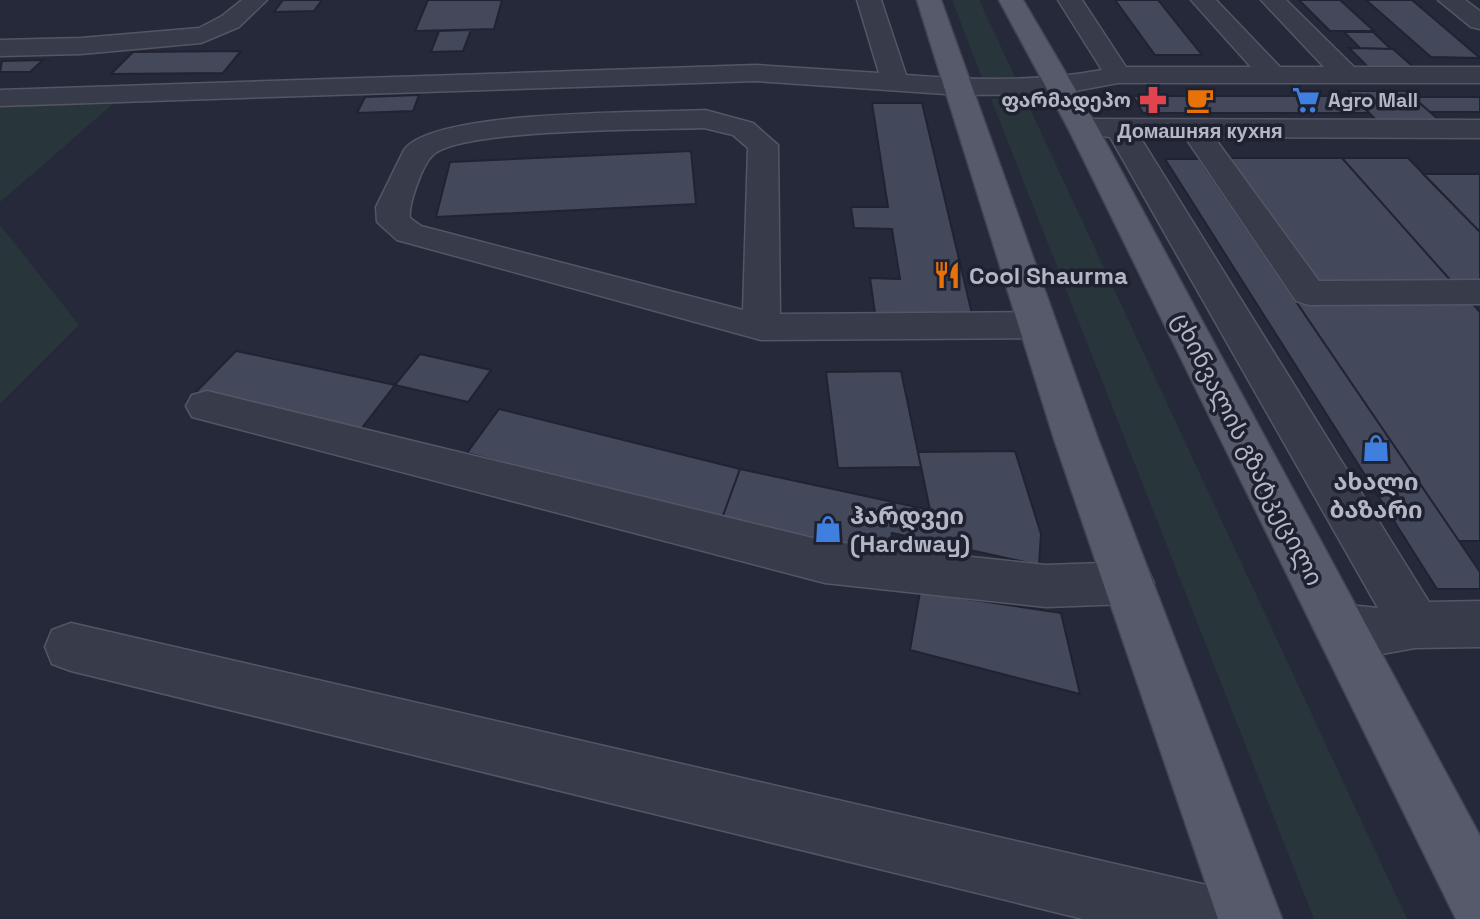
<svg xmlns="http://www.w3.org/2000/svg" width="1480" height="919" font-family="'Space Grotesk','Noto Sans Georgian',sans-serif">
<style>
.green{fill:#28363b}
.building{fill:#44485b;stroke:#202331;stroke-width:2}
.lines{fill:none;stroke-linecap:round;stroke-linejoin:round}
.minor-casing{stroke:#545665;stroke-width:3}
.major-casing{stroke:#424553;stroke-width:3}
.minor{fill:#383c4a;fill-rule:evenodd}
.major{fill:#575a6a;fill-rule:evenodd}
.labels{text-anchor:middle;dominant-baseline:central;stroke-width:7;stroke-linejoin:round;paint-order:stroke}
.far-poi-label{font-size:20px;font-weight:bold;fill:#b4b6c5;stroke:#1e212f;text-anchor:end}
.poi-label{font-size:24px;font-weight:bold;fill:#b4b6c5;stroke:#1e212f;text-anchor:start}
.street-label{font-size:24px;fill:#b4b6c5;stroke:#1e212f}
</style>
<rect width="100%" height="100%" fill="#252939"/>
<path class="green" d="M 952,0 L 979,0 L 1016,79 L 983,80 Z
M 1025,98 L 1407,919 L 1314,919 L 991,99 Z
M 113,104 L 0,202 L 0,106 Z
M 0,225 L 79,325 L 0,404 Z"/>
<path class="building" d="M 283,0 L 322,0 L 314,11 L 274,12 Z
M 428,0 L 502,0 L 494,29 L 415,31 Z
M 1115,0 L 1158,0 L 1202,55 L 1155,55 Z
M 1299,0 L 1340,0 L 1374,31 L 1330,31 Z
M 1366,0 L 1412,0 L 1480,58 L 1431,57 Z
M 471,30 L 463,51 L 431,52 L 439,31 Z
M 1344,32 L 1373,32 L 1391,49 L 1360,48 Z
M 1349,48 L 1393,49 L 1419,72 L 1373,72 Z
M 241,51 L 223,73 L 111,74 L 133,52 Z
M 43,60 L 30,72 L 0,72 L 2,61 Z
M 1348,91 L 1406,91 L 1439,120 L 1377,121 Z
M 419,95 L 413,111 L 357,113 L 365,97 Z
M 1133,96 L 1353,96 L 1369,113 L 1143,113 Z
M 1413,97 L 1480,97 L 1480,112 L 1430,112 Z
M 872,103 L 922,103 L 972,314 L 875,313 L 870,278 L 900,279 L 892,229 L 854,228 L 851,207 L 888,207 Z
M 691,151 L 696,204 L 436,217 L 450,162 Z
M 1226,158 L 1342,158 L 1452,282 L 1315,282 Z
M 1342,158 L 1408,158 L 1480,232 L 1480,282 L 1452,282 Z
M 1165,159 L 1199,159 L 1480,572 L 1480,589 L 1437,589 Z
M 1423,174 L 1480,174 L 1480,232 Z
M 1297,303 L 1472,303 L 1480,312 L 1480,541 L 1459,541 Z
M 236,351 L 395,385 L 361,429 L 196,392 Z
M 420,354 L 491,370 L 468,402 L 395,385 Z
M 901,371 L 921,467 L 838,468 L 826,372 Z
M 499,409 L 740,469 L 721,521 L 467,453 Z
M 1015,451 L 1041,534 L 1039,565 L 892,533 L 887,558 L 721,521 L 740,469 L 930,510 L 918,452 Z
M 920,592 L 1061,613 L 1080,694 L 910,650 Z"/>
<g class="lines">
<g class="minor-casing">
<path id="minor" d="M 242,0 L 267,0 L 239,27 L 201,43 L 81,54 L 0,56 L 0,40 L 81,38 L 199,28 L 222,16 Z
M 857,0 L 881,0 L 906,75 C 971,80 1037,82 1102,70 L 1058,0 L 1082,0 L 1126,67 L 1251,67 L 1191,0 L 1216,0 L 1280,67 L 1324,67 L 1261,0 L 1286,0 L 1354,67 L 1480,67 L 1480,83 L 1118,83 L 1059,94 L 960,95 L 756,81 L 0,106 L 0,90 L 756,65 L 879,73 Z
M 1438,0 L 1465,0 L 1480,11 L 1480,29 L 1471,27 Z
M 705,110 L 753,123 L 778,145 L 780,314 L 1038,312 L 1051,316 L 1057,325 L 1051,334 L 1038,338 L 761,340 L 397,240 L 377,222 L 376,207 L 404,150 C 432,109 650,113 705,110 ZM 704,128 L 733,135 L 748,148 L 743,310 L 421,226 L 410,218 C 408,205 422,166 432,156 C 456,128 659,130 704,128 Z
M 1094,119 L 1480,120 L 1480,138 L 1214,137 L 1319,281 L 1480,280 L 1480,304 L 1309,305 L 1296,301 L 1185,137 L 1140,137 L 1429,602 L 1480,601 L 1480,647 L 1415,648 L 1371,656 L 1321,643 L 1313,627 L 1321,611 L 1339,604 L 1378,608 L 1110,137 L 1084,134 L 1079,128 L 1084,122 Z
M 207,391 L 825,541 L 1046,565 L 1129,562 L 1147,568 L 1154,583 L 1147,598 L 1129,604 L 1046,607 L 825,583 L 192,417 L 186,406 L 192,395 Z
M 71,623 L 1215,887 L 1238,896 L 1247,919 L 1083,919 L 71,671 L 52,664 L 45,647 L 52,630 Z"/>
</g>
<g class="major-casing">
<path id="major" d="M 917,0 L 941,0 L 1098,439 L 1282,919 L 1218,919 L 1054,439 Z
M 999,0 L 1023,0 L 1098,128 L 1480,836 L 1480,919 L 1456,919 L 1068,128 Z"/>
</g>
<use href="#minor" class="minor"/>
<use href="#major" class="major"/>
</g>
<defs>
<g id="pharmacy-bare" transform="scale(2.16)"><path d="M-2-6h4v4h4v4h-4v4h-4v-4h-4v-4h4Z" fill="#e0444e" stroke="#1e212f" stroke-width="2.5" paint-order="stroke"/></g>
<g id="cafe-bare" transform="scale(2.16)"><path d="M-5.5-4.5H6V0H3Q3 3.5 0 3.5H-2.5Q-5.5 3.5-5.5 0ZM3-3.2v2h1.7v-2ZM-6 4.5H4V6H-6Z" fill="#e8710a" stroke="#1e212f" stroke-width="2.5" paint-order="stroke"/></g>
<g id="supermarket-bare" transform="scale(2.16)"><path d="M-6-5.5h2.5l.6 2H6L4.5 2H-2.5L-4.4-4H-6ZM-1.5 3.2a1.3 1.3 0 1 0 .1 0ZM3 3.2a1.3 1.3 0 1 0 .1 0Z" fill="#3f7fe0" stroke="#1e212f" stroke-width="2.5" paint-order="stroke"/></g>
<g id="restaurant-bare" transform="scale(2.16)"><path d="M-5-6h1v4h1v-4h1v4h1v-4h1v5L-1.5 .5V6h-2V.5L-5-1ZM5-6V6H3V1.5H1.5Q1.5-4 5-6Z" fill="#e8710a" stroke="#1e212f" stroke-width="2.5" paint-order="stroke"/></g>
<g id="shop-bare" transform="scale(2.16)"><path d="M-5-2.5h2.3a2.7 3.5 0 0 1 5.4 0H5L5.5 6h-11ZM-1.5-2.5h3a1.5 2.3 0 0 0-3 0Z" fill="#3f7fe0" stroke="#1e212f" stroke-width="2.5" paint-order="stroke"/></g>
</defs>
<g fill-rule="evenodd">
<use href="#pharmacy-bare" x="1153" y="100"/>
<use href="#cafe-bare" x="1200" y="100"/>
<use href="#supermarket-bare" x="1306" y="100"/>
<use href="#restaurant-bare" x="947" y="275"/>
<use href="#shop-bare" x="1376" y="448"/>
<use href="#shop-bare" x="828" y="529"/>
</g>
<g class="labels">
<g class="far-poi-label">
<text x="1131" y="100">ფარმადეპო</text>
<text x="1328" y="100" text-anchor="start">Agro Mall</text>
<text x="1200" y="131" text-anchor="middle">Домашняя кухня</text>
</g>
<g class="poi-label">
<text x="969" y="275">Cool Shaurma</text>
<text x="1376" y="481" text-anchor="middle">ახალი<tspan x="1376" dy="28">ბაზარი</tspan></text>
<text x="850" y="515">ჰარდვეი<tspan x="850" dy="28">(Hardway)</tspan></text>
</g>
<g class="street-label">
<text transform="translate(1248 449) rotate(63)">ცხინვალის გზატკეცილი</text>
</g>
</g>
</svg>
